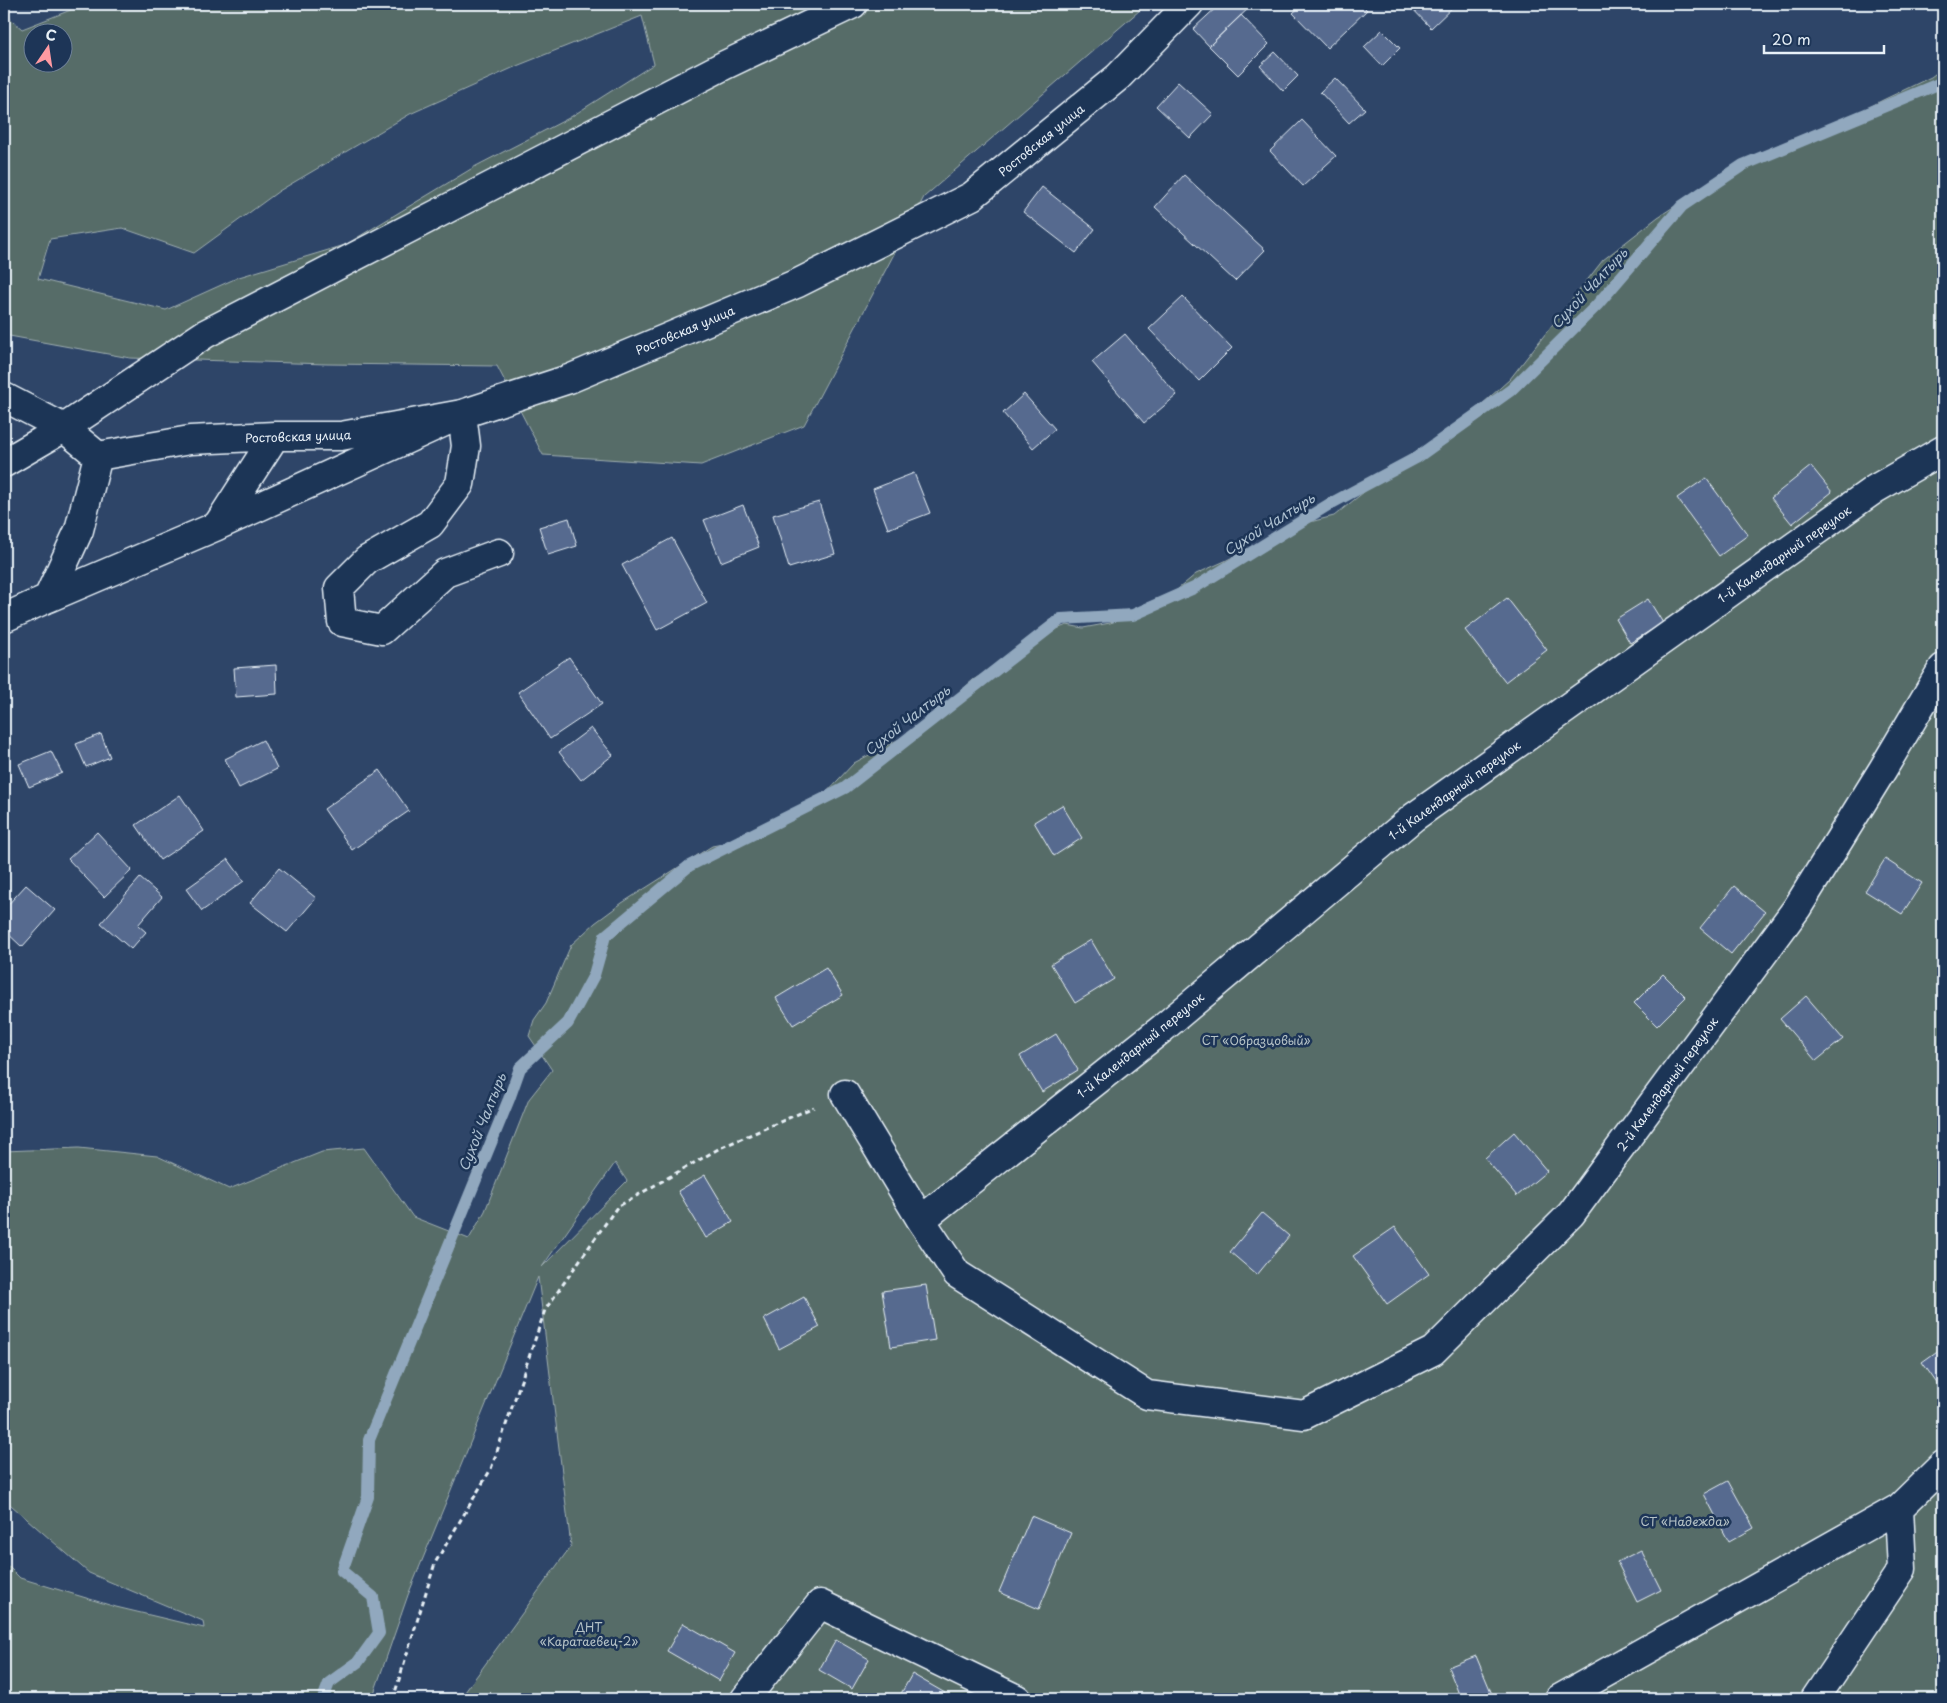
<svg xmlns="http://www.w3.org/2000/svg" width="1947" height="1703" font-family="'Playpen Sans',sans-serif">
<style>
.green{fill:#566c68;stroke:#9faeb0;fill-rule:evenodd}
.lines{fill:none;stroke-linecap:round;stroke-linejoin:round}
.stream{stroke:#91a8be;stroke-width:12}
.building{fill:#576b8f;stroke:#e8f1f8}
.minor-casing{stroke:#e8f1f8;stroke-width:31}
.path{stroke:#e8f1f8;stroke-width:3;stroke-dasharray:5 4;stroke-linecap:butt}
.minor{stroke:#1d3557;stroke-width:28}
.labels{text-anchor:middle;dominant-baseline:central;stroke-width:5;stroke-linejoin:round;paint-order:stroke}
.street-label{font-size:12px;fill:#e8f1f8;stroke:#1d3557}
.park-label{font-size:12px;fill:#b5c2c6;stroke:#1d3557}
.water-label{font-size:14px;font-style:italic;fill:#aec1d1;stroke:#1d3557}
</style>
<rect width="100%" height="100%" fill="#2e4568"/>
<filter id="ink" filterUnits="userSpaceOnUse"><feTurbulence type="fractalNoise" baseFrequency=".02" numOctaves="2"/><feDisplacementMap in="SourceGraphic" scale="10" xChannelSelector="R" yChannelSelector="G"/><feConvolveMatrix kernelMatrix="1 2 1 2 8 2 1 2 1" color-interpolation-filters="sRGB"/></filter>
<g filter="url(#ink)">
<path class="green" d="M 86,4 L 1147,4 L 924,197 L 804,425 L 701,465 L 543,455 L 497,366 L 327,364 L 130,358 L 4,335 L 4,13 L 22,29 ZM 642,16 L 654,64 L 569,118 L 476,166 L 345,245 L 239,277 L 166,310 L 38,279 L 50,239 L 122,228 L 194,253 L 279,191 L 410,114 L 519,65 ZM 32,32 L 62,32 L 62,62 L 32,62 Z
M 1943,68 L 1943,1699 L 460,1699 L 571,1546 L 538,1277 L 408,1595 L 372,1699 L 4,1699 L 4,1562 L 20,1578 L 116,1607 L 204,1628 L 203,1621 L 89,1573 L 4,1499 L 4,1151 L 79,1148 L 157,1156 L 229,1189 L 322,1152 L 364,1148 L 413,1217 L 469,1239 L 485,1211 L 529,1099 L 552,1070 L 529,1036 L 534,1020 L 546,1003 L 571,945 L 595,923 L 622,903 L 712,846 L 739,841 L 784,818 L 823,796 L 854,763 L 918,729 L 973,680 L 1054,630 L 1067,625 L 1083,628 L 1110,623 L 1137,614 L 1166,599 L 1196,574 L 1225,561 L 1290,527 L 1334,516 L 1409,456 L 1470,415 L 1510,379 L 1603,260 L 1658,217 L 1717,179 L 1743,170 L 1777,154 L 1883,100 L 1931,77 ZM 615,1163 L 627,1181 L 542,1267 Z
M 4,1015 L 9,1036 L 4,1052 Z"/>
<g class="lines">
<path class="stream" d="M 323,1699 L 329,1683 L 358,1662 L 379,1633 L 373,1597 L 342,1571 L 368,1497 L 369,1440 L 509,1099 L 520,1068 L 568,1023 L 594,975 L 605,936 L 689,866 L 845,788 L 1061,619 L 1133,615 L 1194,588 L 1328,505 L 1416,458 L 1511,390 L 1597,305 L 1682,206 L 1743,165 L 1943,82"/>
</g>
<path class="building" d="M 1220,4 L 1253,4 L 1209,46 L 1193,29 Z
M 1303,4 L 1361,4 L 1367,10 L 1327,48 L 1293,13 Z
M 1408,4 L 1456,4 L 1431,28 Z
M 1241,15 L 1269,44 L 1238,75 L 1209,46 Z
M 1382,30 L 1400,48 L 1382,66 L 1364,47 Z
M 1275,52 L 1298,76 L 1283,91 L 1260,66 Z
M 1335,78 L 1365,109 L 1349,123 L 1320,92 Z
M 1178,82 L 1213,114 L 1190,138 L 1156,106 Z
M 1302,120 L 1336,156 L 1303,186 L 1270,151 Z
M 1184,175 L 1265,250 L 1235,281 L 1155,207 Z
M 1042,187 L 1095,229 L 1076,253 L 1023,212 Z
M 1183,297 L 1232,348 L 1199,381 L 1149,329 Z
M 1125,334 L 1177,395 L 1144,423 L 1092,362 Z
M 1024,394 L 1055,429 L 1033,448 L 1003,413 Z
M 1811,466 L 1832,492 L 1792,524 L 1771,498 Z
M 914,473 L 930,513 L 888,529 L 873,489 Z
M 1706,478 L 1748,535 L 1719,556 L 1677,498 Z
M 819,502 L 835,554 L 789,568 L 773,515 Z
M 743,505 L 759,547 L 721,562 L 704,520 Z
M 569,518 L 577,546 L 548,555 L 539,527 Z
M 672,538 L 707,603 L 657,630 L 622,565 Z
M 1507,598 L 1547,650 L 1505,682 L 1465,630 Z
M 1648,599 L 1663,623 L 1630,643 L 1616,619 Z
M 569,657 L 602,704 L 550,739 L 518,692 Z
M 276,665 L 277,694 L 236,697 L 234,668 Z
M 591,728 L 613,755 L 581,780 L 559,752 Z
M 101,734 L 110,757 L 86,767 L 76,744 Z
M 263,740 L 277,769 L 239,788 L 225,759 Z
M 51,751 L 62,773 L 29,787 L 19,764 Z
M 380,770 L 409,811 L 352,850 L 324,809 Z
M 180,795 L 204,831 L 160,860 L 136,825 Z
M 1062,805 L 1082,838 L 1054,856 L 1034,822 Z
M 97,832 L 132,870 L 104,897 L 68,859 Z
M 228,859 L 244,881 L 202,911 L 186,889 Z
M 1885,859 L 1922,883 L 1902,914 L 1865,891 Z
M 279,868 L 316,898 L 287,932 L 250,903 Z
M 140,878 L 162,897 L 138,925 L 146,932 L 131,949 L 101,923 Z
M 26,885 L 55,910 L 22,947 L 4,930 L 4,909 Z
M 1734,886 L 1765,912 L 1731,954 L 1700,928 Z
M 1091,940 L 1114,979 L 1075,1003 L 1051,964 Z
M 826,968 L 843,995 L 793,1025 L 776,998 Z
M 1663,974 L 1686,997 L 1657,1026 L 1634,1003 Z
M 1806,996 L 1843,1039 L 1816,1061 L 1780,1019 Z
M 1056,1034 L 1078,1070 L 1042,1092 L 1020,1056 Z
M 1514,1132 L 1547,1171 L 1517,1196 L 1485,1158 Z
M 705,1175 L 733,1222 L 706,1238 L 678,1191 Z
M 1262,1213 L 1289,1236 L 1257,1275 L 1230,1252 Z
M 1395,1227 L 1429,1274 L 1387,1304 L 1353,1256 Z
M 926,1285 L 935,1340 L 891,1347 L 882,1291 Z
M 804,1297 L 820,1327 L 779,1349 L 764,1319 Z
M 1943,1347 L 1943,1392 L 1922,1362 Z
M 1728,1481 L 1754,1528 L 1729,1542 L 1704,1494 Z
M 1031,1516 L 1071,1533 L 1039,1609 L 999,1592 Z
M 1641,1550 L 1661,1590 L 1637,1602 L 1617,1562 Z
M 683,1623 L 735,1653 L 719,1681 L 667,1651 Z
M 836,1640 L 869,1659 L 852,1689 L 819,1670 Z
M 1476,1656 L 1494,1699 L 1461,1699 L 1448,1667 Z
M 912,1674 L 945,1693 L 942,1699 L 898,1699 Z"/>
<g class="lines">
<g class="minor-casing">
<path id="minor" d="M 4,397 L 64,428 L 98,456 L 79,530 L 48,598 L 4,618
M 98,456 L 190,440 L 275,436 L 341,436 L 462,414 L 569,379 L 798,283 L 972,196 L 1118,77 L 1189,4
M 4,463 L 64,428 L 205,334 L 725,65 L 853,4
M 217,526 L 462,414 L 466,446 L 460,484 L 430,524 L 367,560 L 339,588 L 342,622 L 382,630 L 445,573 L 499,553
M 48,598 L 217,526 L 275,436
M 845,1094 L 921,1220 L 957,1274 L 1147,1395 L 1304,1415 L 1433,1351 L 1571,1214 L 1797,908 L 1883,769 L 1943,668
M 921,1220 L 1163,1028 L 1414,817 L 1875,489 L 1943,450
M 745,1699 L 820,1604 L 1017,1699
M 1559,1699 L 1899,1508 L 1943,1465
M 1815,1699 L 1902,1569 L 1899,1508"/>
</g>
<path class="path" d="M 393,1699 L 435,1563 L 491,1469 L 545,1310 L 617,1207 L 720,1148 L 814,1107"/>
<use href="#minor" class="minor"/>
</g>
</g>
<g class="labels">
<g class="street-label">
<text transform="translate(1041 140) rotate(-39)">Ростовская улица</text>
<text transform="translate(685 330) rotate(-23)">Ростовская улица</text>
<text transform="translate(298 436) rotate(-2)">Ростовская улица</text>
<text transform="translate(1784 554) rotate(-35)">1-й Календарный переулок</text>
<text transform="translate(1454 790) rotate(-36)">1-й Календарный переулок</text>
<text transform="translate(1140 1045) rotate(-39)">1-й Календарный переулок</text>
<text transform="translate(1667 1084) rotate(-54)">2-й Календарный переулок</text>
</g>
<g class="park-label">
<text x="1256" y="1040">СТ «Образцовый»</text>
<text x="1685" y="1521">СТ «Надежда»</text>
<text x="589" y="1627">ДНТ<tspan x="589" dy="14">«Каратаевец-2»</tspan></text>
</g>
<g class="water-label">
<text transform="translate(1589 288) rotate(-47)">Сухой Чалтырь</text>
<text transform="translate(1269 524) rotate(-32)">Сухой Чалтырь</text>
<text transform="translate(907 720) rotate(-38)">Сухой Чалтырь</text>
<text transform="translate(482 1122) rotate(-68)">Сухой Чалтырь</text>
</g>
</g>
<rect width="1947" height="1703" fill="none" stroke="#1d3557" stroke-width="20"/>
<rect x="10" y="10" width="1927" height="1683" fill="none" stroke="#e8f1f8" stroke-width="2" filter="url(#ink)"/>
<g transform="translate(48 48) rotate(13)"><circle r="24" fill="#1d3557" stroke="#6e8097"/>
<path d="M0-4L9 19L0 12L-9 19Z" fill="#ff9aa2"/>
<text y="-8" font-size="14" font-weight="bold" text-anchor="middle" fill="#e8f1f8">С</text>
</g>
<path d="M1764 45v8h120v-8" fill="none" stroke="#e8f1f8" stroke-width="2.5"/>
<text x="1772" y="45" font-size="15" fill="#e8f1f8" stroke="#1d3557" stroke-width="4" paint-order="stroke">20 m</text>
</svg>
